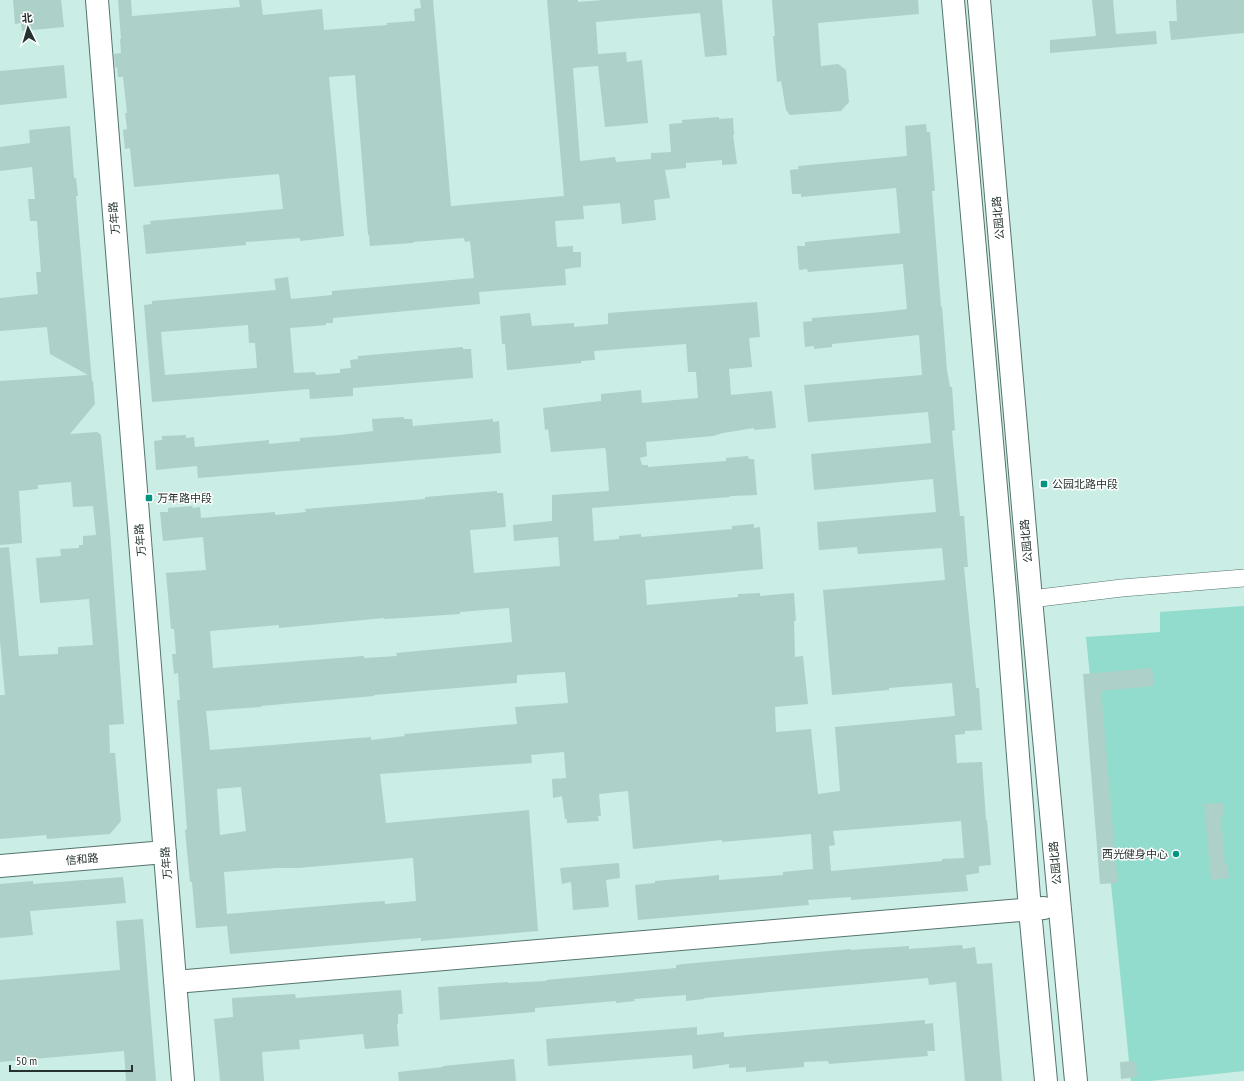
<svg xmlns="http://www.w3.org/2000/svg" width="1244" height="1081" font-family="'PT Sans Narrow','Noto Sans SC',sans-serif">
<style>
.green{fill:#91dccc}
.building{fill:#add0c8;fill-rule:evenodd}
.lines{fill:none;stroke-linecap:round;stroke-linejoin:round}
.street-casing{stroke:#54746d;stroke-width:18}
.secondary-casing{stroke:#54746d;stroke-width:24}
.street{stroke:#fff;stroke-width:17}
.secondary{stroke:#fff;stroke-width:22}
.poi-dot{fill:#029482;stroke:#fff;stroke-width:1.5}
.labels{text-anchor:middle;dominant-baseline:central;stroke-width:3;stroke-linejoin:round;paint-order:stroke}
.street-label{font-size:11px;fill:#25322f;stroke:#fff}
.poi-label{font-size:11px;fill:#25322f;stroke:#fff;text-anchor:start}
</style>
<rect width="100%" height="100%" fill="#caede5"/>
<path class="green" d="M 1244,606 L 1244,1071 L 1150,1081 L 1131,1081 L 1086,637 L 1160,632 L 1160,612 Z"/>
<path class="building" d="M 13,0 L 61,0 L 64,27 L 22,31 L 21,23 L 15,24 Z
M 118,0 L 131,0 L 132,16 L 240,7 L 239,0 L 261,0 L 263,15 L 322,9 L 324,30 L 387,25 L 387,23 L 415,21 L 414,9 L 421,8 L 420,0 L 433,0 L 451,206 L 564,196 L 547,0 L 578,0 L 578,2 L 603,0 L 722,0 L 727,55 L 705,57 L 700,13 L 596,22 L 598,54 L 626,52 L 627,62 L 642,60 L 648,123 L 605,127 L 598,66 L 573,68 L 580,161 L 615,157 L 616,162 L 651,159 L 651,153 L 671,152 L 669,124 L 682,123 L 682,120 L 719,117 L 719,119 L 733,118 L 734,135 L 733,135 L 737,164 L 722,165 L 722,160 L 686,163 L 686,168 L 665,170 L 670,198 L 654,200 L 656,220 L 622,224 L 620,203 L 583,206 L 584,219 L 555,221 L 557,247 L 573,246 L 573,252 L 581,252 L 581,267 L 565,269 L 566,285 L 479,292 L 480,304 L 333,318 L 333,323 L 326,323 L 326,325 L 290,328 L 294,373 L 315,372 L 316,375 L 340,373 L 340,369 L 351,368 L 350,360 L 358,359 L 358,356 L 463,347 L 463,349 L 471,349 L 473,378 L 353,388 L 353,396 L 310,399 L 309,389 L 152,402 L 144,305 L 152,304 L 152,301 L 276,290 L 274,279 L 288,277 L 291,299 L 332,295 L 332,291 L 474,278 L 470,241 L 465,242 L 464,238 L 413,242 L 413,243 L 370,246 L 369,235 L 368,235 L 355,75 L 329,77 L 344,236 L 300,241 L 300,238 L 246,242 L 246,245 L 146,254 L 143,225 L 151,224 L 150,221 L 283,209 L 279,174 L 134,187 L 130,148 L 125,149 L 123,130 L 127,129 L 125,113 L 127,113 L 123,77 L 118,77 L 117,67 L 115,68 L 114,54 L 121,53 L 120,39 L 121,39 ZM 248,325 L 249,343 L 255,343 L 257,368 L 165,375 L 161,332 Z
M 772,0 L 918,0 L 919,14 L 818,23 L 821,66 L 838,64 L 846,70 L 849,102 L 841,111 L 790,115 L 786,110 L 781,81 L 777,82 L 773,36 L 775,36 Z
M 1092,0 L 1113,0 L 1116,34 L 1156,31 L 1157,44 L 1050,53 L 1050,40 L 1096,36 Z
M 1176,0 L 1244,0 L 1244,33 L 1171,40 L 1169,21 L 1177,21 Z
M 64,65 L 67,98 L 0,105 L 0,71 Z
M 926,124 L 927,132 L 930,132 L 935,191 L 932,191 L 941,307 L 942,307 L 947,370 L 950,387 L 952,387 L 955,430 L 952,431 L 960,516 L 964,516 L 968,567 L 964,567 L 976,688 L 979,688 L 982,730 L 965,731 L 965,734 L 955,735 L 957,763 L 982,762 L 986,820 L 987,820 L 991,865 L 979,866 L 979,873 L 966,875 L 968,891 L 851,900 L 851,897 L 808,900 L 809,905 L 638,920 L 635,885 L 655,883 L 655,881 L 711,876 L 719,875 L 719,880 L 783,875 L 783,872 L 813,869 L 811,834 L 722,842 L 722,840 L 633,849 L 628,791 L 599,794 L 601,816 L 598,816 L 599,821 L 567,823 L 567,819 L 565,819 L 562,796 L 553,798 L 552,779 L 566,778 L 564,752 L 531,755 L 532,763 L 380,774 L 386,823 L 529,810 L 538,931 L 421,941 L 421,938 L 230,954 L 227,926 L 196,928 L 192,882 L 190,882 L 185,830 L 187,829 L 177,700 L 180,700 L 178,673 L 174,674 L 172,654 L 176,654 L 174,629 L 171,629 L 166,573 L 206,570 L 203,537 L 163,541 L 160,512 L 168,512 L 168,508 L 192,506 L 193,508 L 200,507 L 201,518 L 275,512 L 275,515 L 306,512 L 305,509 L 425,499 L 425,497 L 497,491 L 497,493 L 503,493 L 506,527 L 470,530 L 474,573 L 560,566 L 558,537 L 514,541 L 513,525 L 552,521 L 552,495 L 609,491 L 606,452 L 605,448 L 551,452 L 548,429 L 545,430 L 543,408 L 601,401 L 601,394 L 641,390 L 642,403 L 698,398 L 696,372 L 688,372 L 686,344 L 594,351 L 595,360 L 581,361 L 581,363 L 507,370 L 505,344 L 502,344 L 500,316 L 530,313 L 532,326 L 574,323 L 574,327 L 608,324 L 608,313 L 757,302 L 760,337 L 749,338 L 752,367 L 729,369 L 731,395 L 772,391 L 776,428 L 754,430 L 754,428 L 723,433 L 713,436 L 646,442 L 647,456 L 640,458 L 642,465 L 648,465 L 648,467 L 726,461 L 726,458 L 748,456 L 749,459 L 754,459 L 757,495 L 730,496 L 730,497 L 592,508 L 594,541 L 619,539 L 619,536 L 641,534 L 641,537 L 732,529 L 732,526 L 754,524 L 754,528 L 760,527 L 763,569 L 645,580 L 647,605 L 738,597 L 738,594 L 760,593 L 760,596 L 794,593 L 796,621 L 794,621 L 795,657 L 803,656 L 808,704 L 775,707 L 776,732 L 811,729 L 818,794 L 840,791 L 835,727 L 955,716 L 952,683 L 889,688 L 889,690 L 832,695 L 823,590 L 945,580 L 942,548 L 858,554 L 857,547 L 819,550 L 817,522 L 936,512 L 933,479 L 814,490 L 811,454 L 931,443 L 928,412 L 808,422 L 804,385 L 922,375 L 919,335 L 832,344 L 832,347 L 814,349 L 814,346 L 805,347 L 803,322 L 812,321 L 812,318 L 882,312 L 907,309 L 903,264 L 808,272 L 807,269 L 799,270 L 797,246 L 805,246 L 805,242 L 900,233 L 896,188 L 801,197 L 801,194 L 792,194 L 790,170 L 799,169 L 798,166 L 907,156 L 905,126 ZM 509,608 L 512,642 L 396,653 L 397,656 L 364,658 L 364,656 L 213,668 L 210,631 L 279,625 L 279,628 L 384,618 L 384,619 L 402,618 L 460,614 L 460,612 ZM 565,672 L 568,703 L 515,707 L 517,724 L 404,734 L 405,736 L 396,737 L 371,740 L 371,737 L 210,750 L 206,711 L 261,707 L 261,706 L 374,696 L 374,695 L 517,683 L 517,675 ZM 241,787 L 246,831 L 220,835 L 217,789 ZM 961,821 L 964,858 L 942,859 L 942,861 L 831,871 L 829,846 L 835,845 L 833,831 ZM 413,858 L 416,901 L 385,904 L 385,901 L 369,902 L 227,914 L 224,872 L 276,868 L 298,868 Z
M 70,126 L 74,178 L 76,178 L 78,196 L 76,196 L 84,291 L 92,381 L 93,381 L 95,404 L 70,434 L 97,432 L 101,435 L 110,530 L 124,724 L 109,725 L 110,753 L 115,753 L 121,821 L 110,834 L 47,839 L 46,835 L 0,839 L 0,695 L 5,695 L 0,641 L 0,548 L 9,547 L 19,656 L 58,654 L 58,647 L 93,645 L 89,599 L 40,603 L 36,558 L 61,556 L 60,549 L 79,548 L 79,545 L 83,545 L 83,536 L 96,535 L 93,506 L 73,507 L 71,482 L 38,485 L 38,489 L 19,491 L 22,543 L 0,545 L 0,381 L 88,375 L 50,354 L 47,327 L 0,331 L 0,298 L 38,294 L 36,272 L 41,272 L 37,221 L 30,221 L 28,199 L 35,199 L 32,167 L 0,171 L 0,147 L 30,143 L 29,130 Z
M 404,417 L 404,419 L 412,419 L 413,426 L 493,419 L 493,422 L 499,421 L 501,453 L 198,478 L 197,466 L 156,470 L 154,441 L 162,440 L 162,436 L 186,435 L 186,438 L 194,437 L 195,447 L 269,440 L 269,444 L 300,441 L 300,438 L 340,435 L 373,431 L 372,419 Z
M 1152,668 L 1154,686 L 1101,691 L 1117,875 L 1117,883 L 1100,884 L 1083,674 Z
M 1223,803 L 1224,816 L 1221,817 L 1225,864 L 1228,864 L 1229,878 L 1211,880 L 1204,804 Z
M 619,863 L 620,878 L 606,880 L 609,907 L 573,910 L 571,882 L 562,884 L 560,868 Z
M 123,877 L 126,903 L 30,911 L 33,935 L 0,938 L 0,884 L 33,881 L 33,884 Z
M 143,919 L 156,1081 L 126,1081 L 124,1051 L 0,1062 L 0,980 L 120,970 L 116,921 Z
M 962,945 L 963,949 L 975,947 L 977,964 L 992,963 L 1002,1081 L 965,1081 L 956,982 L 929,985 L 928,978 L 704,998 L 704,999 L 686,1001 L 686,995 L 634,999 L 635,1001 L 616,1003 L 616,1001 L 535,1008 L 535,1012 L 440,1020 L 438,987 L 508,982 L 508,983 L 546,981 L 546,980 L 676,968 L 676,965 L 683,964 L 851,949 L 851,950 L 909,946 L 909,949 Z
M 401,990 L 403,1014 L 398,1014 L 398,1024 L 397,1024 L 399,1046 L 365,1049 L 363,1034 L 299,1040 L 300,1049 L 262,1052 L 264,1081 L 220,1081 L 214,1019 L 233,1017 L 232,998 L 295,994 L 296,998 Z
M 925,1020 L 925,1024 L 933,1023 L 935,1051 L 927,1051 L 928,1056 L 829,1064 L 828,1061 L 804,1062 L 804,1067 L 746,1072 L 746,1067 L 729,1068 L 729,1064 L 693,1069 L 692,1055 L 548,1066 L 546,1039 L 697,1027 L 697,1035 L 724,1032 L 724,1037 Z
M 514,1059 L 516,1081 L 399,1081 L 398,1072 L 443,1067 L 443,1066 Z
M 1136,1061 L 1137,1077 L 1121,1079 L 1120,1062 Z"/>
<g class="lines">
<g class="street-casing">
<path id="street" d="M 1031,599 L 1122,588 L 1244,578"/>
</g>
<g class="secondary-casing">
<path id="secondary" d="M 97,0 L 183,1081
M 953,0 L 1006,601 L 1030,910 L 1046,1081
M 979,0 L 1031,599 L 1076,1081
M 0,866 L 165,852
M 175,982 L 1044,908"/>
</g>
<use href="#street" class="street"/>
<use href="#secondary" class="secondary"/>
</g>
<g class="poi-dot">
<rect x="1040" y="480" width="8" height="8" rx="2"/>
<rect x="145" y="494" width="8" height="8" rx="2"/>
<circle cx="1176" cy="854" r="4"/>
</g>
<g class="labels">
<g class="street-label">
<text transform="translate(114 218) rotate(-95)">万年路</text>
<text transform="translate(998 218) rotate(-95)">公园北路</text>
<text transform="translate(140 540) rotate(-95)">万年路</text>
<text transform="translate(1026 541) rotate(-95)">公园北路</text>
<text transform="translate(82 859) rotate(-5)">信和路</text>
<text transform="translate(166 863) rotate(-95)">万年路</text>
<text transform="translate(1055 863) rotate(-95)">公园北路</text>
</g>
<g class="poi-label">
<text x="1052" y="484">公园北路中段</text>
<text x="157" y="498">万年路中段</text>
<text x="1168" y="854" text-anchor="end">西光健身中心</text>
</g>
</g>
<g transform="translate(28 28) rotate(355)" stroke="#ffffff" stroke-width="3" paint-order="stroke">
<path d="M0-3L7 15L0 10L-7 15Z" fill="#25322f"/>
<text y="-6" font-size="11" font-weight="bold" text-anchor="middle" fill="#25322f">北</text>
</g>
<path d="M10 1065v6h122v-6" fill="none" stroke="#25322f" stroke-width="2"/>
<text x="16" y="1065" font-size="12" fill="#25322f" stroke="#ffffff" stroke-width="3" paint-order="stroke">50 m</text>
</svg>
